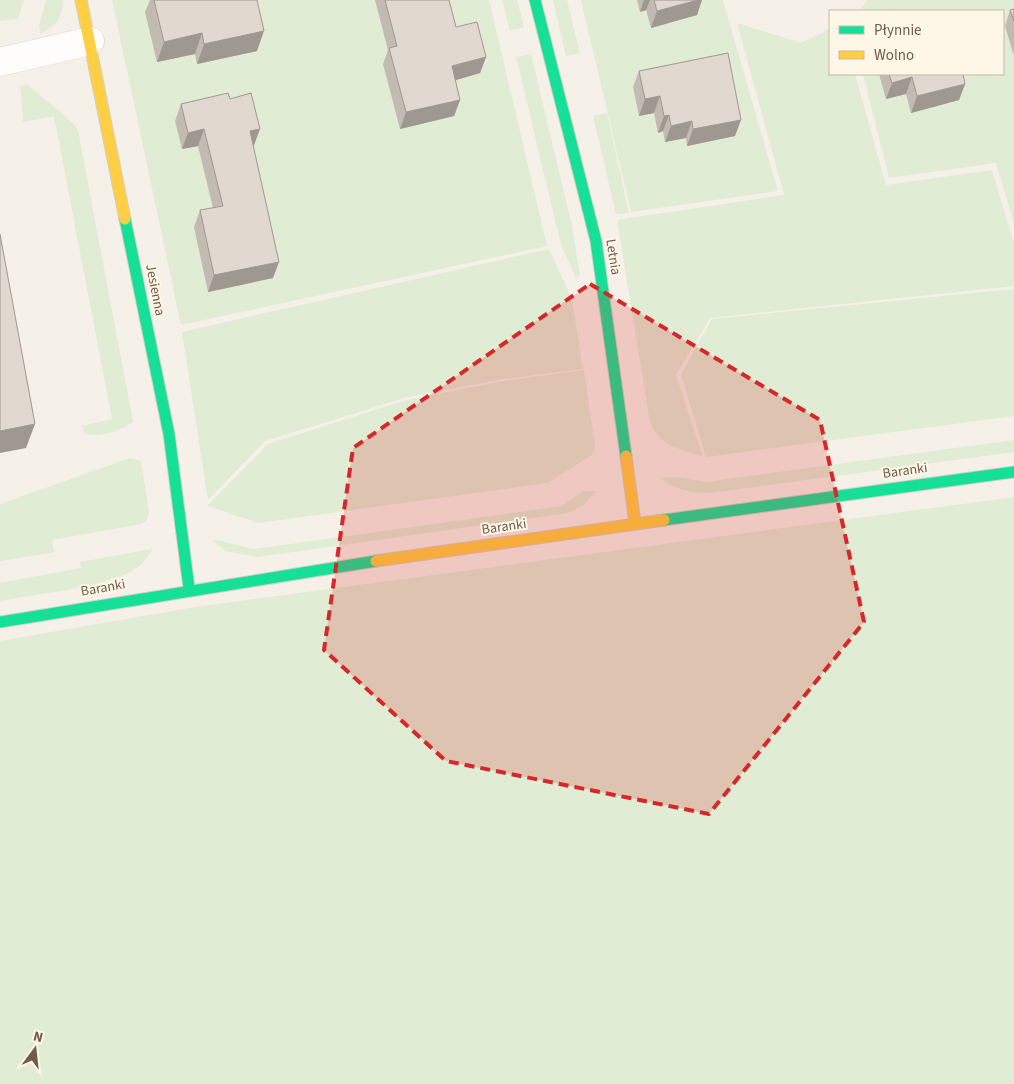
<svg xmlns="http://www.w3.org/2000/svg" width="1014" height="1084" font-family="'Source Sans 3',sans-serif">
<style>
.green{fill:#e0ecd3}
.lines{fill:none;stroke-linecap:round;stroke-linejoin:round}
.street-casing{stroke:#d4cec6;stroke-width:29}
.fast-casing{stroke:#d4cec6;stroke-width:13}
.slow-casing{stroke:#d4cec6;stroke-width:13}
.street{stroke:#fefdfc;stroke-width:28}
.fast{stroke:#16e098;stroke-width:11}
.slow{stroke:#ffcf43;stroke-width:11}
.wall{fill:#c2bbb2}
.shaded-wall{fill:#9e9891}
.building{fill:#e1d9cf;stroke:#9e9891}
.marked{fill:#d62828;fill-opacity:0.2;stroke:#d62828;stroke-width:4;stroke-dasharray:10 6;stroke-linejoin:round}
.labels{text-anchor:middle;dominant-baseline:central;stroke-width:4;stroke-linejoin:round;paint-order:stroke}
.street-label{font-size:14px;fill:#715b4a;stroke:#fef7e7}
</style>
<rect width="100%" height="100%" fill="#f5f1e8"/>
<path class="green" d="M 0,0 L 24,0 L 18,19 L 0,21 Z
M 46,0 L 63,0 C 62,20 57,24 40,34 L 39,25 Z
M 112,0 L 489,0 L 547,246 L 181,325 Z
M 502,0 L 517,0 L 524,27 L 510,31 Z
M 553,0 L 567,0 L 580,53 L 566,56 Z
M 581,0 L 723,0 L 778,191 L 631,212 Z
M 868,0 L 1014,0 L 1014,224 L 996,163 L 889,178 L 863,74 L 1003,74 L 1003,11 L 859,11 Z
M 737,23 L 801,43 L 830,29 L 830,74 L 855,74 L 886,185 L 992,170 L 1014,243 L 1014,286 L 710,318 L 676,375 L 703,457 C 680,448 660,447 650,423 L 617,220 L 784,195 Z
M 531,54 L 572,226 L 580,276 L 576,278 L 561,245 L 516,57 Z
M 28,85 L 72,122 L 78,130 L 133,422 C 122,430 98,439 84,433 L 82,426 L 112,419 L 54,116 L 23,122 L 20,86 Z
M 607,113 L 629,213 L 616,214 L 593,116 Z
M 549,249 L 572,299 L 583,369 L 503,379 L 404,398 L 265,441 L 208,500 L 182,332 Z
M 1014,289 L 1014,416 L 706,457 L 681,374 L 712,319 Z
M 584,370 L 595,446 L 592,455 L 548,483 L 258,523 L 207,506 L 268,444 L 406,400 L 503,381 Z
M 1014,440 L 1014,452 L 710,493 C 690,493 676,489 659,478 L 678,477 L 705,482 Z
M 130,458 L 141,461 L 149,513 L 147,520 L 141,524 L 52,540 L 54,552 L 0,561 L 0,504 Z
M 583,491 L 596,491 L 584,505 L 568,513 L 258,557 L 225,551 L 212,539 L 254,549 L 561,506 Z
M 1014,497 L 1014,1084 L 0,1084 L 0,641 L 195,607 Z
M 152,549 C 148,558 143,564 135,569 C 108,587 35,594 0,601 L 0,583 L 81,568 L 80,562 Z"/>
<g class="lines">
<g class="street-casing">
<path id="street" d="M 0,62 L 90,41"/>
</g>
<g class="fast-casing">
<path id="fast" d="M 535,0 L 596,241 L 626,456
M 125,219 L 169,434 L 189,588
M 664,520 L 1014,472
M 0,622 L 376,561"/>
</g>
<g class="slow-casing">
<path id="slow" d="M 81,0 L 125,219
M 626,456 L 635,523
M 376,561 L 664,520"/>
</g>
<use href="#street" class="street"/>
<use href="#fast" class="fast"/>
<use href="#slow" class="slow"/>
</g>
<path class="wall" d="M 150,0 L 257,0 L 257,51 L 197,64 L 195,54 L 157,62 L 145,12 Z
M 375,0 L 449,0 L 456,27 L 486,57 L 480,73 L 455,80 L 460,100 L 454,116 L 400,129 L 383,64 L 388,50 Z
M 637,0 L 702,0 L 697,15 L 651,28 L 646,10 L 640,12 Z
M 1014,9 L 1014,56 L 1005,26 L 1010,10 Z
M 639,71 L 735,136 L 687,146 L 686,138 L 665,142 L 663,131 L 658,133 L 654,113 L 639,116 L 633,87 Z
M 879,74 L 963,74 L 965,84 L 959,100 L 911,113 L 906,94 L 886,99 Z
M 230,99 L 254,145 L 253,145 L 273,278 L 208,292 L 194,227 L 200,210 L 213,208 L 198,146 L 182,149 L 175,121 L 181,104 Z"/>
<path class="shaded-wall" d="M 644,0 L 650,0 L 646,10 L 640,12 Z
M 698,0 L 702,0 L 697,15 L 651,28 L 657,11 Z
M 264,31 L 257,51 L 197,64 L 204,44 Z
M 202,33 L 195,54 L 157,62 L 164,42 Z
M 486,57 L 480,73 L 446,83 L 452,66 Z
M 912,77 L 906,94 L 886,99 L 892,83 Z
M 965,84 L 959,100 L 911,113 L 917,96 Z
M 660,96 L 654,113 L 639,116 L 645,99 Z
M 460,100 L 454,116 L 400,129 L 406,112 Z
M 669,115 L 663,131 L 658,133 L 664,116 Z
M 741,120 L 735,136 L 687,146 L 693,129 Z
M 692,121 L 686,138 L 665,142 L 671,126 Z
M 204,129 L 198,146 L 182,149 L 188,133 Z
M 260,129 L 254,145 L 244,148 L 250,131 Z
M 279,262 L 273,278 L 208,292 L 214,275 Z
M 35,424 L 26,448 L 0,453 L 0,431 Z"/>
<path class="building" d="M 154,0 L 257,0 L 264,31 L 204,44 L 202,33 L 164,42 Z
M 385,0 L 449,0 L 456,27 L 477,22 L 486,57 L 452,66 L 460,100 L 406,112 L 389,48 L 397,46 Z
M 654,0 L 698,0 L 657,11 Z
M 1014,9 L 1014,21 L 1010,10 Z
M 728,53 L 741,120 L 693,129 L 692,121 L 671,126 L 669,115 L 664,116 L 660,96 L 645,99 L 639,71 Z
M 889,74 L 963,74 L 965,84 L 917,96 L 912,77 L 892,83 Z
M 228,93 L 230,99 L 251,93 L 260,129 L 250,131 L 279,262 L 214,275 L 200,210 L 223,206 L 204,129 L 188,133 L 181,104 Z
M 0,234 L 35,424 L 0,431 Z"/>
<path class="marked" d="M 590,284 L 820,420 L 864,622 L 709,814 L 446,761 L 324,650 L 353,448 Z"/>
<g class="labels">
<g class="street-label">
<text transform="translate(613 257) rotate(81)">Letnia</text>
<text transform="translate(155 290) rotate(79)">Jesienna</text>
<text transform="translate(905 471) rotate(-8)">Baranki</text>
<text transform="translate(504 527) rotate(-8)">Baranki</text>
<text transform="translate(103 588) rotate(-10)">Baranki</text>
</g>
</g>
<rect x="829" y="10" width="175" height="65" fill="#fef7e7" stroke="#c6b9a8"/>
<rect x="839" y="26" width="25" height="8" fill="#16e098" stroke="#c6b9a8"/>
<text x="874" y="35" font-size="15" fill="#715b4a">Płynnie</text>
<rect x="839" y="51" width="25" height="8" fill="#ffcf43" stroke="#c6b9a8"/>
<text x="874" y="60" font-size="15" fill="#715b4a">Wolno</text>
<g transform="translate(35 1049) rotate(15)" stroke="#fef7e7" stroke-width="4" paint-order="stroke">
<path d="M0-4L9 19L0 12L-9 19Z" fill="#715b4a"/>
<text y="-8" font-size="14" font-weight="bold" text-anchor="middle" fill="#715b4a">N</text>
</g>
</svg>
